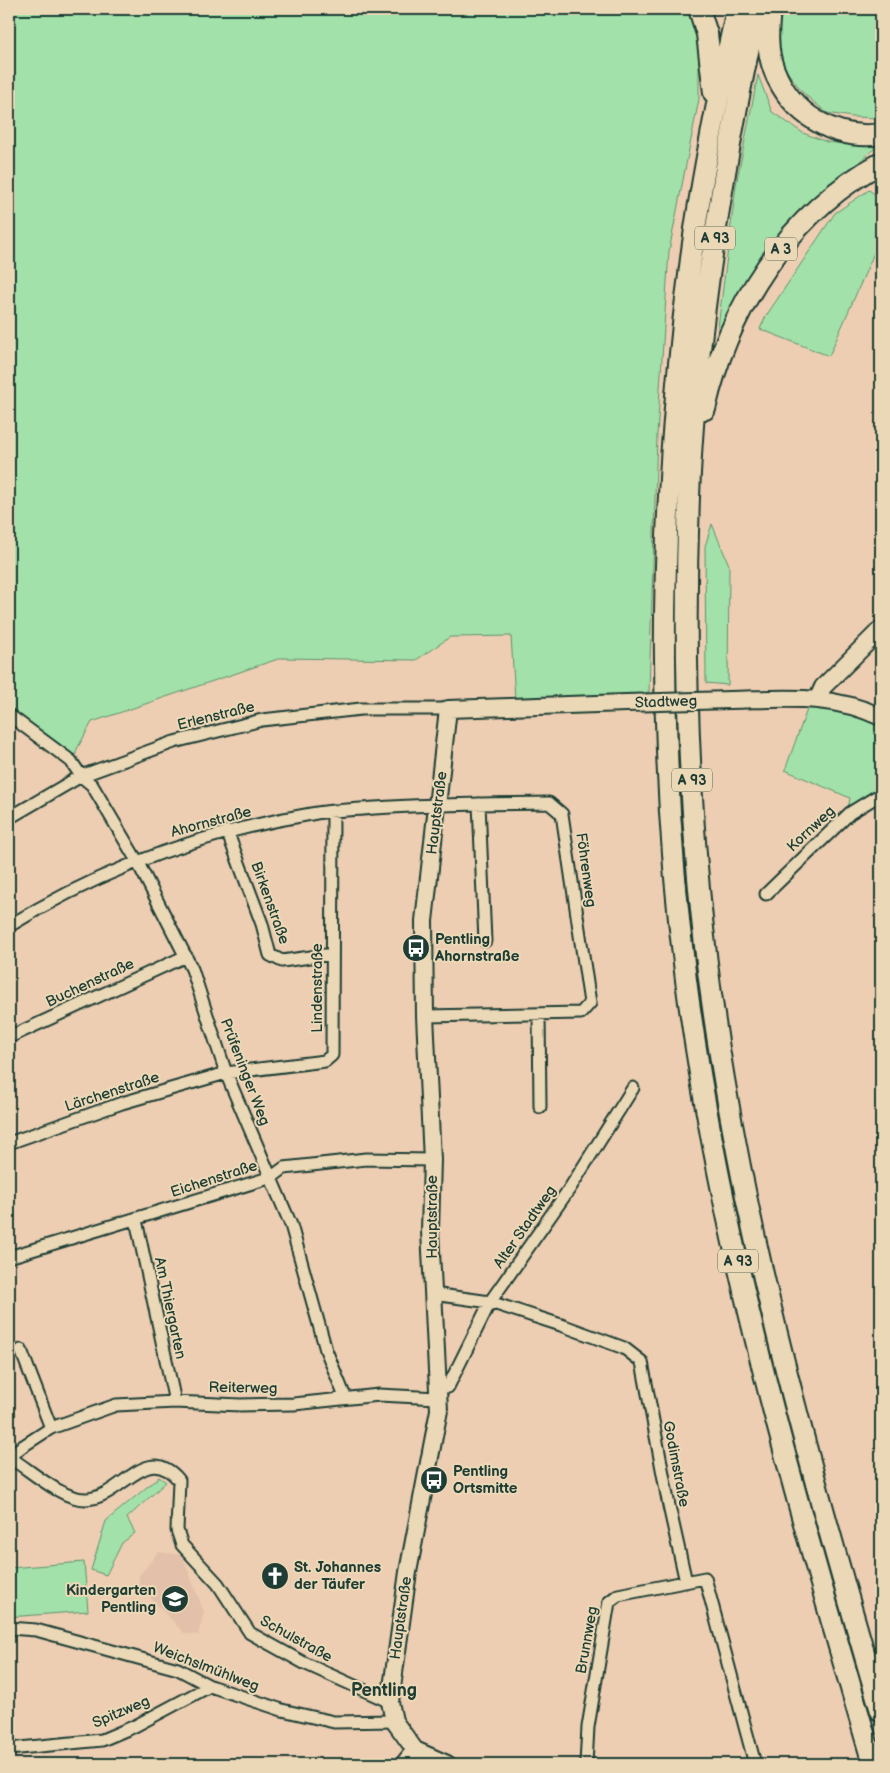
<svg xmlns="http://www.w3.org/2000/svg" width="890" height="1773" font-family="'Balsamiq Sans',sans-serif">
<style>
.built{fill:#e3c0a9}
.green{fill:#a2e1a9;stroke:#608f6e}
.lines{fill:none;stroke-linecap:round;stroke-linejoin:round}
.street-casing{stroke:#1f3d34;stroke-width:15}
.secondary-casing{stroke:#1f3d34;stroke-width:20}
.highway-casing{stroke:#1f3d34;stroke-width:24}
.street{stroke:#ebd8b6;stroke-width:11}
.secondary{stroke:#ebd8b6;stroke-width:16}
.highway{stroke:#ebd8b6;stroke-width:20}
.secondary-bridge-casing{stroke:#1f3d34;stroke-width:20;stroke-linecap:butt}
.secondary-bridge{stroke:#ebd8b6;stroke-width:16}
.labels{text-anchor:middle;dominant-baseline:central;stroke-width:4;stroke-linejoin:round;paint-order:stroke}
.shield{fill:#ebd8b6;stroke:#5c6c5b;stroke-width:1}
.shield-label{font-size:14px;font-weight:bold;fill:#1f3d34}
.street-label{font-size:15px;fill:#1f3d34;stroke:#ebd8b6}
.poi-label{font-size:15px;font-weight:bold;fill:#1f3d34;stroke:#ebd8b6;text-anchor:start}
.quarter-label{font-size:18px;font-weight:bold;fill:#1f3d34;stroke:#ebd8b6}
</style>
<rect width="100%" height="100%" fill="#edceb2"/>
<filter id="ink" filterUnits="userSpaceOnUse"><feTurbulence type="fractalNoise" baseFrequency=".02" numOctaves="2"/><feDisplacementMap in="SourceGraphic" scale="10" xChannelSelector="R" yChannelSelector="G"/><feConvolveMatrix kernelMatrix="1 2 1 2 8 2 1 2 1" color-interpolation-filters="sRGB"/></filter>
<g filter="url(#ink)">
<path class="built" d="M 158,1552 L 182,1555 L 204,1612 L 198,1635 L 184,1633 L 139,1586 L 139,1576 Z"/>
<path class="green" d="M 9,9 L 690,9 L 699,27 L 699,99 L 669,251 L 657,435 L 649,692 L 618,696 L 515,699 L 511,636 L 455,637 L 450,637 L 416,660 L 281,658 L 92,722 L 77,749 L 74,761 L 9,718 Z
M 778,9 L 881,9 L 881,118 L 852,117 L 827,113 L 803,93 L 783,66 L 775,31 Z
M 758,75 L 772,112 L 803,133 L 827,142 L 876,147 L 781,231 L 741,291 L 716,343 L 736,185 Z
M 869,190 L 881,199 L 881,237 L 829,356 L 760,329 L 766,316 L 835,213 Z
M 712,524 L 729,565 L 728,685 L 706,683 L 705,546 Z
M 809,704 L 859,714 L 881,726 L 881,790 L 848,809 L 850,798 L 785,770 Z
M 159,1477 L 166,1482 L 127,1518 L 135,1533 L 122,1543 L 106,1575 L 91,1570 L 106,1521 Z
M 84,1562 L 88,1611 L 9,1617 L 9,1568 Z"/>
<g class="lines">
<g class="street-casing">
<path id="street" d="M 9,715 L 71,761 L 81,776 L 92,785 L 137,861 L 192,969 L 226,1073 L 291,1225 L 326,1350 L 345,1397
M 479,804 L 485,941
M 9,818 L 81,776 L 174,742 L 262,720 L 361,709 L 448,709
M 227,831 L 262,924 L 270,955 L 282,961 L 332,954
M 766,894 L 850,813 L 881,794
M 9,926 C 102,869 204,832 311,814 C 332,810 354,810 375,808 C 433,804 491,804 549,803 L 562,814 L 590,1003 L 581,1013 L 425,1016
M 539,1014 L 540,1107
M 9,1031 L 14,1035 L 186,956
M 9,1143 L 122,1103 L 226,1073 L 325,1061 L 332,1055 L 333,811
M 136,1220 L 175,1402
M 9,1257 L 272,1177 L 284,1168 L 366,1159 L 432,1160
M 433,1294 L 490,1302 L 564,1326 L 624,1348 L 642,1362 L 669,1506 L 686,1582
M 21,1350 L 51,1428
M 448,1387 L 490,1302 L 570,1188 L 633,1088
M 9,1459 L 20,1448 L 51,1428 L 116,1405 L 175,1402 L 240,1405 L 294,1404 L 379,1395 L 438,1398
M 12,1459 C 31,1471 62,1499 85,1499 C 122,1499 145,1440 179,1480 L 177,1530 L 182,1545 L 218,1584 L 250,1633 L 304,1663 L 390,1702
M 9,1628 L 36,1630 L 178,1669 L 210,1686 L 282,1710 L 334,1722 L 394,1721
M 9,1749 L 102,1740 L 135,1726 L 210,1686
M 586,1764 L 588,1727 L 609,1602 L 618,1595 L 705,1578 L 755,1764"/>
</g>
<g class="secondary-casing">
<path id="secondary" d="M 818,698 L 823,687 L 881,629
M 730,700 C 784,699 831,693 881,717
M 404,1764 L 415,1750
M 447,1764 L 415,1750 L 394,1721 L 390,1702 L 408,1572 L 439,1410 L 430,1231 L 432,1160 L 425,1016 L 424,921 L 448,709 L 626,703"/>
</g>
<g class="highway-casing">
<path id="highway" d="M 699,9 L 707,34 L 714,93
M 737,9 C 721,82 706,155 695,229 C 660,476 654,732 686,980 C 721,1247 798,1506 873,1764
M 757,9 C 724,161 698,317 690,473 C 681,675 690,880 724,1079 C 760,1294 820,1503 881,1711
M 770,9 C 768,29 766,50 774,70 C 791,114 835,141 881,134
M 705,409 C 728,309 788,213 881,163"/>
</g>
<use href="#street" class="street"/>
<use href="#secondary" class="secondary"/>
<use href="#highway" class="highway"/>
<g class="secondary-bridge-casing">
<path id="secondary-bridge" d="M 626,703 L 730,700"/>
</g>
<use href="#secondary-bridge" class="secondary-bridge"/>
</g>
</g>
<defs>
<g id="bus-disc" transform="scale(1.4375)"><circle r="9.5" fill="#1f3d34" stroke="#ebd8b6"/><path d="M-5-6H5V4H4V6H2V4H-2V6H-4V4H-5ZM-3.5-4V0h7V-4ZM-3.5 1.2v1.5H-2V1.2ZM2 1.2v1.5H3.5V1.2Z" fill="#fff"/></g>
<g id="church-disc" transform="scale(1.4375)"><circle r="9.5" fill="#1f3d34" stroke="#ebd8b6"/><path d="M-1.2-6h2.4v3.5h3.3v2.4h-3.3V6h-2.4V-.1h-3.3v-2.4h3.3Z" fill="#fff"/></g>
<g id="school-disc" transform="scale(1.4375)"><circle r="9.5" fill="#1f3d34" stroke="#ebd8b6"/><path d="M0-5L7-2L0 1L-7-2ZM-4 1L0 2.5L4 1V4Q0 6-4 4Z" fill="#fff"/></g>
</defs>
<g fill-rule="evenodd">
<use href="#bus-disc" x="416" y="948"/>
<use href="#bus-disc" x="434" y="1480"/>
<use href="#church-disc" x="275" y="1576"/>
<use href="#school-disc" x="175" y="1599"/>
</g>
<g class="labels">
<g class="shield">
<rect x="695" y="226.5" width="40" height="23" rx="4"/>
<rect x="765" y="237.5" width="32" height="23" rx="4"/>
<rect x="672" y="768.5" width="40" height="23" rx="4"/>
<rect x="718" y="1249.5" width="40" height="23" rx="4"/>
</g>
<g class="shield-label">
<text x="715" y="238">A 93</text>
<text x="781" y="249">A 3</text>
<text x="692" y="780">A 93</text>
<text x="738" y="1261">A 93</text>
</g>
<g class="street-label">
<text transform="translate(666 702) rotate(-2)">Stadtweg</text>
<text transform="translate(216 716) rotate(-14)">Erlenstraße</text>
<text transform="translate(437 813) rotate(-83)">Hauptstraße</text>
<text transform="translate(211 822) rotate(-15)">Ahornstraße</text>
<text transform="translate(811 829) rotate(-43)">Kornweg</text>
<text transform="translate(586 870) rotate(82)">Föhrenweg</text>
<text transform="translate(270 903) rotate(70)">Birkenstraße</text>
<text transform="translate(90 983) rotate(-25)">Buchenstraße</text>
<text transform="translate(317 988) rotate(-90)">Lindenstraße</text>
<text transform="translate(245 1072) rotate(69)">Prüfeninger Weg</text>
<text transform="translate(112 1092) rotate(-18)">Lärchenstraße</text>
<text transform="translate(214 1179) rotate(-18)">Eichenstraße</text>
<text transform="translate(432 1217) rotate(-90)">Hauptstraße</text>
<text transform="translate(525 1227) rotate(-55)">Alter Stadtweg</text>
<text transform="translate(170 1308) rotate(78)">Am Thiergarten</text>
<text transform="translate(243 1388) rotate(1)">Reiterweg</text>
<text transform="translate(676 1464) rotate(79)">Godimstraße</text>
<text transform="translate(401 1618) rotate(-82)">Hauptstraße</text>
<text transform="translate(296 1639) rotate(29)">Schulstraße</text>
<text transform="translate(587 1640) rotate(-80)">Brunnweg</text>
<text transform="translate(206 1667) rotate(21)">Weichslmühlweg</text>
<text transform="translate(121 1712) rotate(-23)">Spitzweg</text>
</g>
<g class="poi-label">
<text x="435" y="939">Pentling<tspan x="435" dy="17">Ahornstraße</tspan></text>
<text x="453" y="1471">Pentling<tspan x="453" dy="17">Ortsmitte</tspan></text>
<text x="294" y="1567">St. Johannes<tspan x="294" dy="17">der Täufer</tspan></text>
<text x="156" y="1590" text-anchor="end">Kindergarten<tspan x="156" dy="17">Pentling</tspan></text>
</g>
<g class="quarter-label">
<text x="384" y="1690">Pentling</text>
</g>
</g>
<rect width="890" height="1773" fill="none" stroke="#ebd8b6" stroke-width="30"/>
<rect x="15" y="15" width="860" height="1743" fill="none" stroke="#1f3d34" stroke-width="2" filter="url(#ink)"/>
</svg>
